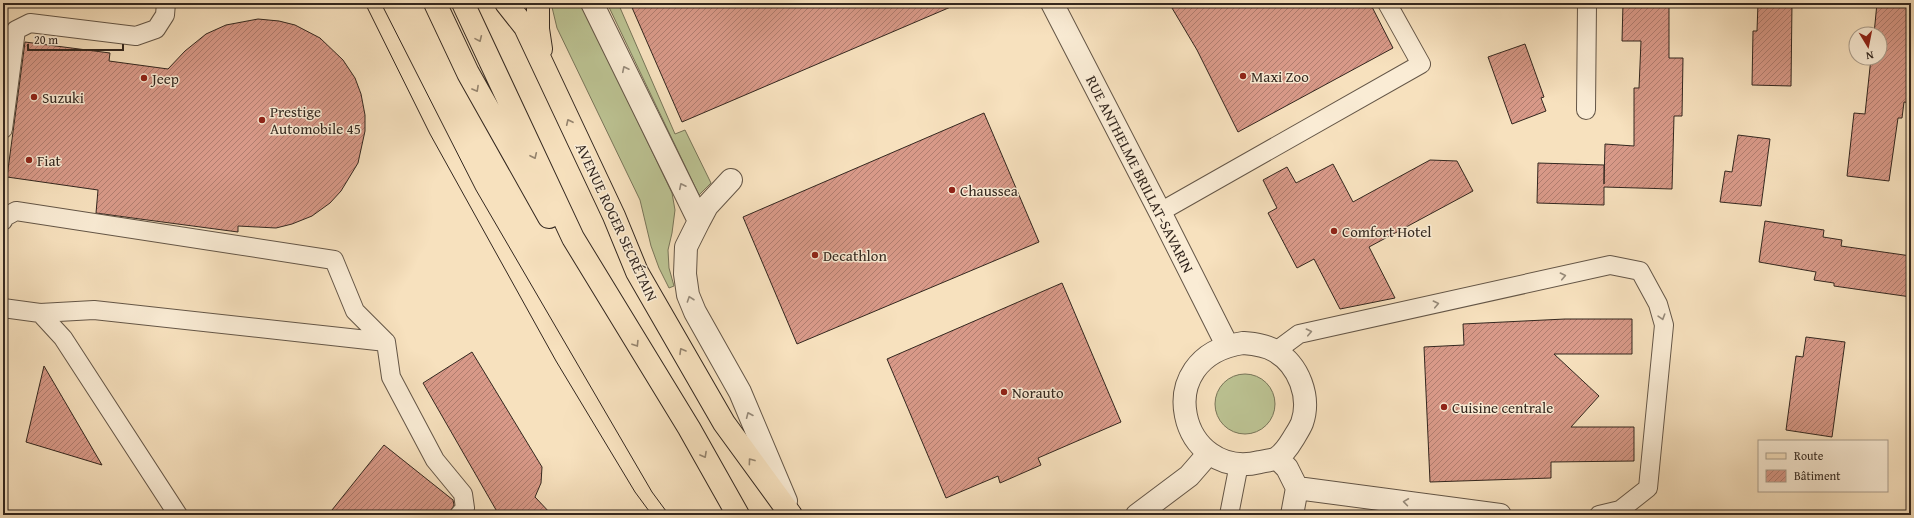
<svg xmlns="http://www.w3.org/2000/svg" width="1914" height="518" font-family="'Gentium Book Plus',serif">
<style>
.grass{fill:#bcc393;stroke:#787559}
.building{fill:url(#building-hatch);stroke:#33271f}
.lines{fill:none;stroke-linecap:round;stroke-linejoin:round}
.service-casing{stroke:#645647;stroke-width:20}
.minor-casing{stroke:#645647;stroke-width:24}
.primary-casing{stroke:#33271f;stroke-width:24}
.service{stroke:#faecd5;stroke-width:18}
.minor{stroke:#faecd5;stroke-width:22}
.primary{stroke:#f7e1be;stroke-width:22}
.tram{stroke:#33271f;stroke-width:1}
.oneway{stroke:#95846e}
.oneway2{stroke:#968a7a}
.poi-dot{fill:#8f2418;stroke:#faecd5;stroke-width:1.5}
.labels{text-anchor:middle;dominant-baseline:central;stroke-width:3;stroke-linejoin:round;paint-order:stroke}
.poi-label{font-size:15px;fill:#33271f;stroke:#faecd5;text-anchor:start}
.street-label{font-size:15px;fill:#33271f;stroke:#faecd5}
</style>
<defs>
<pattern id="building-hatch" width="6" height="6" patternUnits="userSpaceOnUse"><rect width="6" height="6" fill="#d89988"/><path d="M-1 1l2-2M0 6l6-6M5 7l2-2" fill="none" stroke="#b07d6f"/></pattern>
</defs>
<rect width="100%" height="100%" fill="#f7e1be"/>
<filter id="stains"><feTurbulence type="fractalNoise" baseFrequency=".005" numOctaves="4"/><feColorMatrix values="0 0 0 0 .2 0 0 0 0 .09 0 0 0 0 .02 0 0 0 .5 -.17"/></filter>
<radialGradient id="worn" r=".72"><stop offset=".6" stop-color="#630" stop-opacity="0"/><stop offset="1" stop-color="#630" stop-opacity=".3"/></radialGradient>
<path class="grass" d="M 551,3 L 581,3 L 672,193 L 675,210 L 672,233 L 668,250 L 669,268 L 674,286 L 669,288 L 659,268 L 651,246 L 640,200 L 557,28 Z
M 607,3 L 618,3 L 675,134 L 685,130 L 711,183 L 699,195 Z
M1215 404a30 30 0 1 1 60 0a30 30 0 1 1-60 0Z"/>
<path class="building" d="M 630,3 L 960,3 L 682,122 Z
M 1169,3 L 1370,3 L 1393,48 L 1238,132 L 1197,50 Z
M 1623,3 L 1669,3 L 1669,58 L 1683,58 L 1682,116 L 1674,116 L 1672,189 L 1604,187 L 1604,205 L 1537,203 L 1538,163 L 1604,165 L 1604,184 L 1605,144 L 1634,146 L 1634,88 L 1639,88 L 1641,41 L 1622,41 Z
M 1758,3 L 1792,3 L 1791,86 L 1752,85 L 1753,31 L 1757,31 Z
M 1877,3 L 1911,3 L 1911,103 L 1904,102 L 1902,118 L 1898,118 L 1889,181 L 1847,176 L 1854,113 L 1865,114 L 1871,58 L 1880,58 L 1880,34 L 1874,34 Z
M 258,19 L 279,21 L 295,25 L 320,38 L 343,60 L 355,78 L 361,94 L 365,115 L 365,131 L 358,163 L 341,191 L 330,203 L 312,216 L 292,224 L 276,228 L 238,226 L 238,232 L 140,219 L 96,213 L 98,190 L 7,177 L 25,42 L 110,53 L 109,61 L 168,69 L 185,51 L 206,34 L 226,25 Z
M 1525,44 L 1544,97 L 1541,98 L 1546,111 L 1512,124 L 1488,57 Z
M 984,113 L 1039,242 L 797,344 L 743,217 Z
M 1738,135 L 1770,139 L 1761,206 L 1720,202 L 1725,171 L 1732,172 Z
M 1430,160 L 1457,161 L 1473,191 L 1369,247 L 1395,298 L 1340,309 L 1314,259 L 1297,268 L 1268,213 L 1277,208 L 1263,180 L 1287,167 L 1296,183 L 1333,164 L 1353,202 Z
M 1765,221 L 1824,230 L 1823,237 L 1842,240 L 1841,246 L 1911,256 L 1911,297 L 1834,286 L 1834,283 L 1814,280 L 1816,272 L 1759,262 Z
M 1062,283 L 1121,422 L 1038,458 L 1041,465 L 1000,483 L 998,476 L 946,498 L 887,359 Z
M 1565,319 L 1632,319 L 1632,354 L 1554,354 L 1599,396 L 1571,427 L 1634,427 L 1634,461 L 1551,462 L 1551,478 L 1430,482 L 1424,347 L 1464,345 L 1463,324 Z
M 1806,337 L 1845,342 L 1832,437 L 1786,430 L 1796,356 L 1803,357 Z
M 472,352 L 542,467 L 541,483 L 535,497 L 552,515 L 499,515 L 423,383 Z
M 44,366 L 102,465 L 26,442 Z
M 384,445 L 453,500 L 454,505 L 449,515 L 328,515 Z"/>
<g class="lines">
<g class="service-casing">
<path id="service" d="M 1586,110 L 1587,3
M 3,129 L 16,30 L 30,23 L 136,36 L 156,29 L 165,15 L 166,3
M 1160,212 L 1421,64 L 1387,3
M 3,221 L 3,218 L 16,211 L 334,260 L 355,311 L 386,342 L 391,377 L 435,460 L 463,494 L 465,508 L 459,515
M 3,308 L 40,313 L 94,310 L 386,342
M 40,313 L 63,338 L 178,515
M 1276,351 L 1299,334 L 1610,265 L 1640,271 L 1658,304 L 1664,325 L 1648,488 L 1620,510 L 1599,515
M 1229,515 L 1239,464"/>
</g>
<g class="minor-casing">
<path id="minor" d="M 592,3 L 699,221
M 1052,3 L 1160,212 L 1227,345
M 731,180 L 707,206 L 699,221 L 686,247 L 685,274 L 688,295 L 695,312 L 740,392 L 786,501
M 1243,343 C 1254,344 1266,345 1275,351 C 1299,365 1311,397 1302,423 C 1300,428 1296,434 1293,439 C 1290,444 1283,454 1277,458 C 1273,460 1265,461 1260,462 C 1180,482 1148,357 1243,343 Z
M 1277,458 L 1287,468 L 1297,488 L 1292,515
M 1297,488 L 1500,515
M 1137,515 L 1189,476 L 1209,453"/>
</g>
<g class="primary-casing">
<path id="primary" d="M 435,3 L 468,73 L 549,217
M 463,3 L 573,238 L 689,428 L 738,515
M 506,3 L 525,27 L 614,216 L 637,272 L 724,423 L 791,515
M 538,3 L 538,29 L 541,49"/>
</g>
<use href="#service" class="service"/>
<use href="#minor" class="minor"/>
<use href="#primary" class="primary"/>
<path class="tram" d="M 365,3 L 430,134 L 556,361 L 635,492 L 652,515
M 381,3 L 476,190 L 652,492 L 669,515"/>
</g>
<defs><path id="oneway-chevron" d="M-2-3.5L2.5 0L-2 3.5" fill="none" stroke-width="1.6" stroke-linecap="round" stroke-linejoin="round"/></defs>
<g class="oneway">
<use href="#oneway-chevron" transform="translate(479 39) rotate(66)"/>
<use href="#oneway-chevron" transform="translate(476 89) rotate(61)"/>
<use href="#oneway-chevron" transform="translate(569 122) rotate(-115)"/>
<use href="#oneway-chevron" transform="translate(534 156) rotate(65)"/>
<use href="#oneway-chevron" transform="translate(636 344) rotate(58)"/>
<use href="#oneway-chevron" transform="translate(682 351) rotate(-120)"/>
<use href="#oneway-chevron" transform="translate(704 455) rotate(61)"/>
<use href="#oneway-chevron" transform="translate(751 461) rotate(-126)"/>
</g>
<g class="oneway2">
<use href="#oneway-chevron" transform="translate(625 69) rotate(-116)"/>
<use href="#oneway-chevron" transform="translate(682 186) rotate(-116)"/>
<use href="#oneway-chevron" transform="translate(1563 276) rotate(-12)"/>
<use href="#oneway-chevron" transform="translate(690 299) rotate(-109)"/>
<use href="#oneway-chevron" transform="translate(1436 304) rotate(-12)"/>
<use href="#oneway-chevron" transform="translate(1662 317) rotate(73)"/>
<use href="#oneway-chevron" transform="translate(1309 332) rotate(-12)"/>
<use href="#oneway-chevron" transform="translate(749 415) rotate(-113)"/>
<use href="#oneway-chevron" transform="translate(1406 502) rotate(-172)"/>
</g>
<g class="poi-dot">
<circle cx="1243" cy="76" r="4"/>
<circle cx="144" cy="78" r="4"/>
<circle cx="34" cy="97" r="4"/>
<circle cx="262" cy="120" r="4"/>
<circle cx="29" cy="160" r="4"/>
<circle cx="952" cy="190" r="4"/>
<circle cx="1334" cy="231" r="4"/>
<circle cx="815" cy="255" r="4"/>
<circle cx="1004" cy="392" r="4"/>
<circle cx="1444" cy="407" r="4"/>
</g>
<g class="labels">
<g class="poi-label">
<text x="1251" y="76">Maxi Zoo</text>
<text x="152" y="78">Jeep</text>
<text x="42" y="97">Suzuki</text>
<text x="270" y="111">Prestige<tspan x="270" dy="17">Automobile 45</tspan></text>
<text x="37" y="160">Fiat</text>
<text x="960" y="190">Chaussea</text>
<text x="1342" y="231">Comfort Hotel</text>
<text x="823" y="255">Decathlon</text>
<text x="1012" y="392">Norauto</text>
<text x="1452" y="407">Cuisine centrale</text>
</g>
<g class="street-label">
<text transform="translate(1140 174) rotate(63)">RUE ANTHELME BRILLAT-SAVARIN</text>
<text transform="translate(617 222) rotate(65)">AVENUE ROGER SECRÉTAIN</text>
</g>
</g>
<rect width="1914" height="518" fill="none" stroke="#f7e1be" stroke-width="16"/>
<rect x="4" y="4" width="1906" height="510" fill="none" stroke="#33271f" stroke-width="2"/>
<rect x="8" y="8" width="1898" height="502" fill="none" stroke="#33271f"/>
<rect x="1758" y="440" width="130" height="52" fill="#faecd5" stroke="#aa9d8c"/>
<rect x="1766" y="453" width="20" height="6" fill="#f7e1be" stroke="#aa9d8c"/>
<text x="1794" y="460" font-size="12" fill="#33271f">Route</text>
<rect x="1766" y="470" width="20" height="12" fill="url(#building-hatch)" stroke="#aa9d8c"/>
<text x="1794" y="480" font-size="12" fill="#33271f">Bâtiment</text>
<g transform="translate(1868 46) rotate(170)"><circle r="19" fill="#faecd5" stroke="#aa9d8c"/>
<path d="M0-3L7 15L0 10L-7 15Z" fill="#8f2418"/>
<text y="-6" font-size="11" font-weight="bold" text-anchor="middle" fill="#33271f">N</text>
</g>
<path d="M28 44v6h95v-6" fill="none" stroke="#33271f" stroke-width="2"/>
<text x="34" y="44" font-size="12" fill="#33271f" stroke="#faecd5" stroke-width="3" paint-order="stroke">20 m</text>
<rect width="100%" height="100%" filter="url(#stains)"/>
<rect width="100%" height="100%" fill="url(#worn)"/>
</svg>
